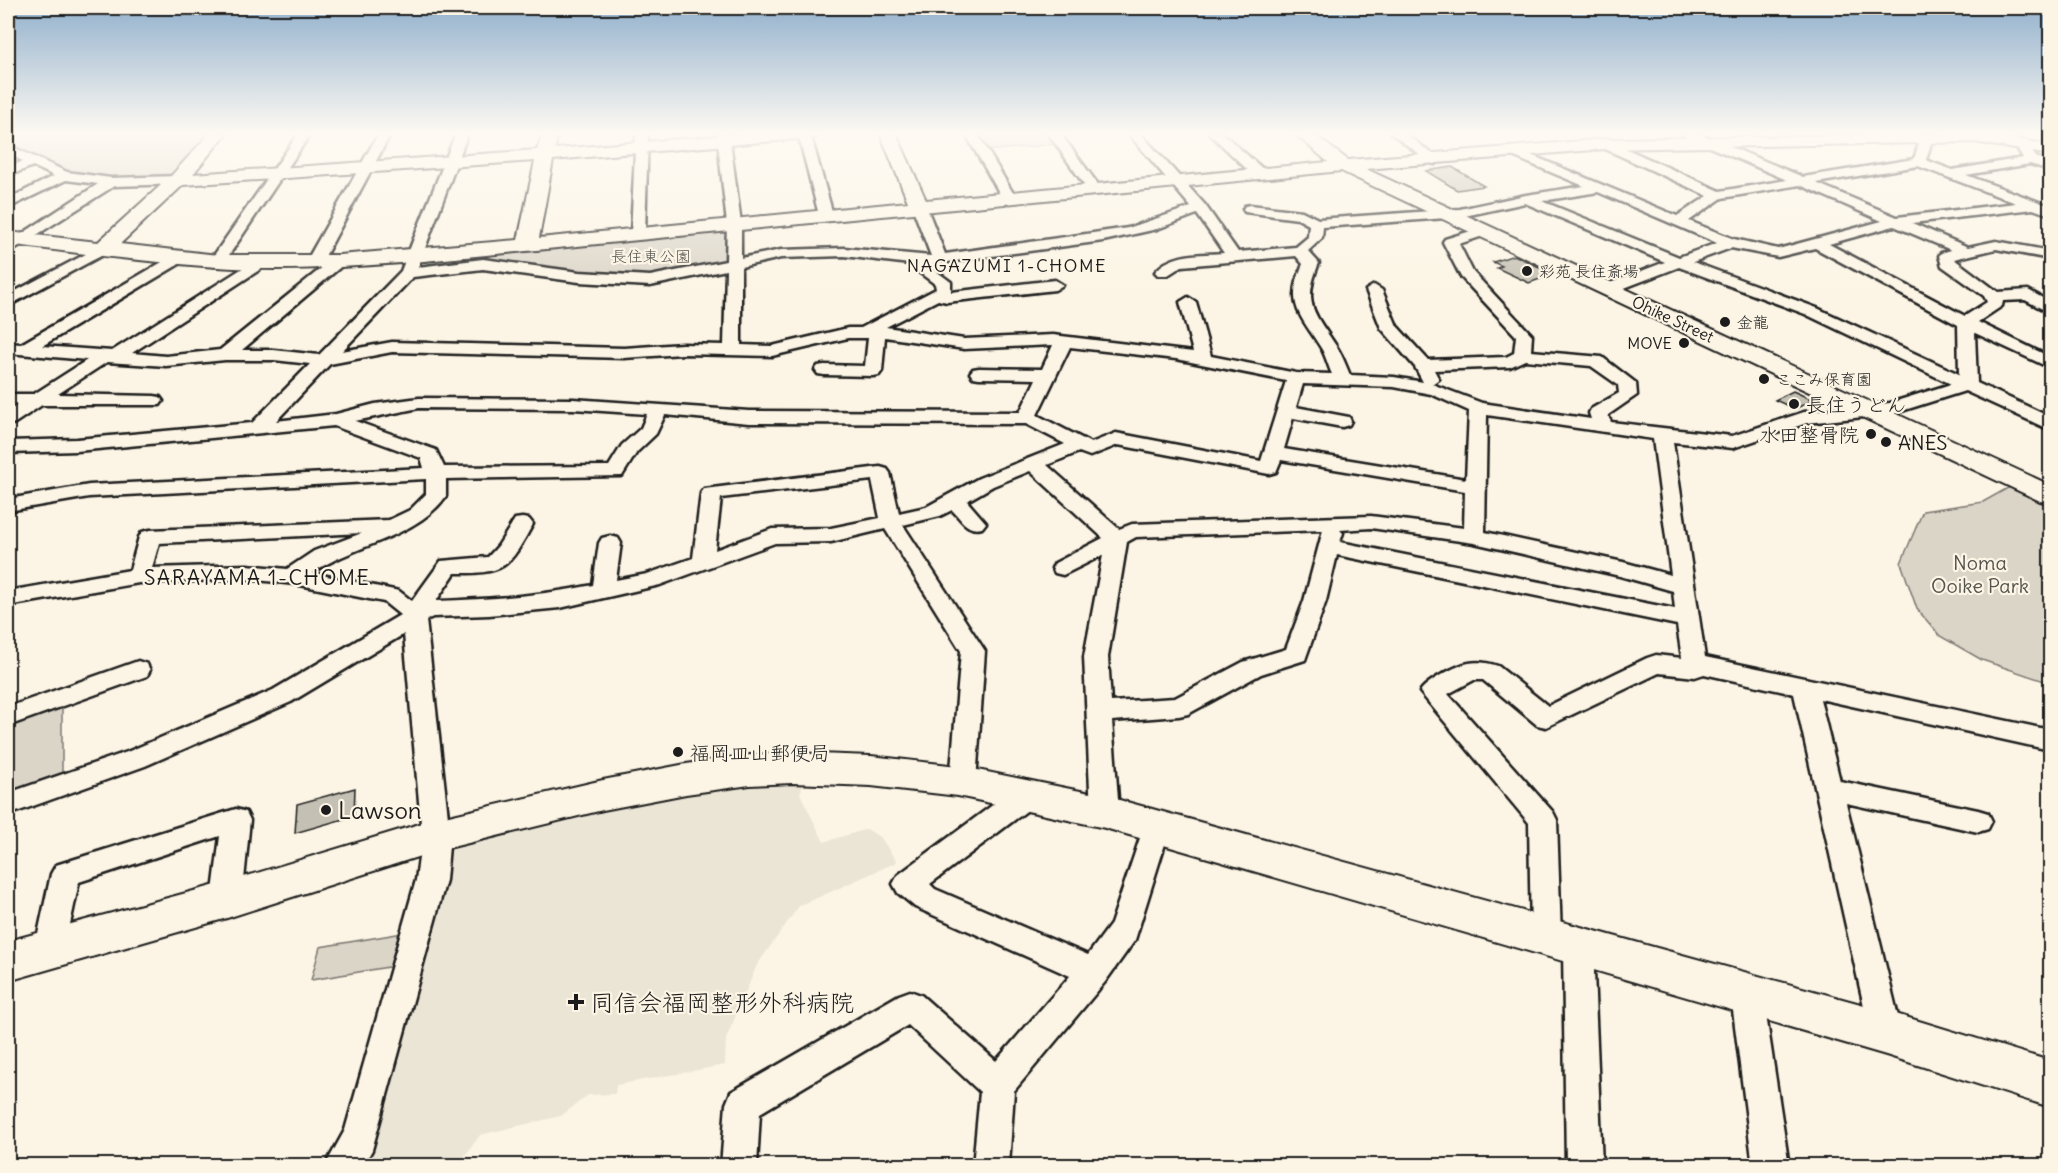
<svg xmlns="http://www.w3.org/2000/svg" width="2058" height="1173" font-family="Delius,'Klee One',sans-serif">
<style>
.built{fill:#ebe5d6}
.green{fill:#dbd5c8;stroke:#7c7872;stroke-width:1.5}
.building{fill:#c4c0b3;stroke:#1c1c1c;stroke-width:1.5}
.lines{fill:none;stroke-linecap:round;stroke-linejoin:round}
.street-casing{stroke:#1c1c1c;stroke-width:5}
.secondary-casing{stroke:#1c1c1c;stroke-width:4}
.street{fill:#fcf5e5;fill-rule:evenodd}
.secondary{fill:#fcf5e5;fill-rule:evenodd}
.poi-dot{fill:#1c1c1c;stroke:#fcf5e5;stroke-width:2}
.labels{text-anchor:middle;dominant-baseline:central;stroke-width:4.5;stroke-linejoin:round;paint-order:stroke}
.far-park-label{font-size:16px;fill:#555450;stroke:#fcf5e5}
.far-poi-label{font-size:16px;fill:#1c1c1c;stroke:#fcf5e5;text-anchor:start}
.far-street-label{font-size:16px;fill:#1c1c1c;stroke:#fcf5e5}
.far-neighbourhood-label{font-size:18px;letter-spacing:1.5px;fill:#1c1c1c;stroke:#fcf5e5}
.poi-label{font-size:20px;fill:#1c1c1c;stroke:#fcf5e5;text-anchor:start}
.park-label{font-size:20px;fill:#555450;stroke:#fcf5e5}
.neighbourhood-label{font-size:21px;letter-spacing:1.5px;fill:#1c1c1c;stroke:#fcf5e5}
.near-poi-label{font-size:24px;fill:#1c1c1c;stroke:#fcf5e5;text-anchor:start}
</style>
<rect width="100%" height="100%" fill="#fcf5e5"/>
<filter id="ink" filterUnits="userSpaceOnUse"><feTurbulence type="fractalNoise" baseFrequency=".0167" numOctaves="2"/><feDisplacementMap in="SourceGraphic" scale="12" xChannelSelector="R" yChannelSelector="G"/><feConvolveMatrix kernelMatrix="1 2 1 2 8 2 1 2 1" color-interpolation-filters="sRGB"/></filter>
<g filter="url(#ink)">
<path class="built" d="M 805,778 L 800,794 L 824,842 L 867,829 L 881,838 L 897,862 L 799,906 L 757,965 L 726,1039 L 725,1065 L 616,1085 L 615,1094 L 588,1095 L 561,1116 L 480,1135 L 458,1165 L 352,1166 L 394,1075 L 447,849 L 643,798 Z"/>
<path class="green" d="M 8,133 L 219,133 L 178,180 L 135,182 L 64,176 L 8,149 Z
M 976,133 L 1048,133 L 1056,144 L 986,151 Z
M 734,224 L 733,266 L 650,281 L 507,267 L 408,273 L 412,259 Z
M 2013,485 L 2050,504 L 2050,683 L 1982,660 L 1940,636 L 1917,609 L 1901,563 L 1923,511 L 1983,502 Z
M 62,697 L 62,785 L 8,804 L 8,717 Z
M 409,932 L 400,965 L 311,980 L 320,947 Z"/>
<path class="building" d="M 1452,167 L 1484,186 L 1457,190 L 1426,171 Z
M 1514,255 L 1554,274 L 1529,283 L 1497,268 L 1502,266 L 1493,262 Z
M 1793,391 L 1813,400 L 1795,409 L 1775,400 Z
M 355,788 L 354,816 L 295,833 L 297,804 Z"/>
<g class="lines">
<g class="street-casing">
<path id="street" d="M 299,133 L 311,133 L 223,264 L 213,264 L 210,261 Z
M 379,133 L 391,133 L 322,262 L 319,265 L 309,265 L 306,262 Z
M 456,133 L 468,133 L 418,267 L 483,259 L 579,272 L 650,276 L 726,261 L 727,224 L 717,133 L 729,133 L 741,224 L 741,258 L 781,250 L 844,248 L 931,256 L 912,206 L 919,202 L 926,206 L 945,254 L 1128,228 L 1191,207 L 1128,133 L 1140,133 L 1205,205 L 1238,252 L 1296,247 L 1308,237 L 1309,225 L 1298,219 L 1245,212 L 1243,209 L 1245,206 L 1250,205 L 1302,211 L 1318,219 L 1460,209 L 1526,195 L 1584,186 L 1510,155 L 1508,152 L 1510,149 L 1514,148 L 1677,216 L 1708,196 L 1601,147 L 1599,144 L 1601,141 L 1609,141 L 1720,191 L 1787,180 L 1684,136 L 1682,133 L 1697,133 L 1803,177 L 1914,159 L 1919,143 L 1916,139 L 1922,135 L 1926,136 L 1931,143 L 1926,160 L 1952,170 L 2023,158 L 2016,146 L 2022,142 L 2026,143 L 2036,157 L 2050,162 L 2050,170 L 2030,164 L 1966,175 L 2050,206 L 2050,215 L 2033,209 L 1912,223 L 1968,247 L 1996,241 L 2050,251 L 2050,259 L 1996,249 L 1954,259 L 1998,292 L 2028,290 L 2050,302 L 2050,313 L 2025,300 L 2003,301 L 2002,306 L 1978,322 L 2050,357 L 2050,368 L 1975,333 L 1977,383 L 2050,417 L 2050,430 L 1965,391 L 1892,414 L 1807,423 L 1733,448 L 1673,442 L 1705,657 L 2050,730 L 2050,750 L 1820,699 L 1840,781 L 1978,810 L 1988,813 L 1992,821 L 1988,829 L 1978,832 L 1846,803 L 1902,1033 L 1898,1044 L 1886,1049 L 1874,1044 L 1870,1033 L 1794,694 L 1704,674 L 1695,677 L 1659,673 L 1546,727 L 1537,725 L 1483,680 L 1474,680 L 1448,694 L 1553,812 L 1557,820 L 1561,937 L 1557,947 L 1546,951 L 1535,947 L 1531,937 L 1529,823 L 1420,692 C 1425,682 1457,665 1469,663 C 1478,661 1489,663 1498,666 L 1548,706 L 1647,658 L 1656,655 L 1682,658 L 1677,625 L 1337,555 L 1326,601 L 1305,660 L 1261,674 L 1188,714 L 1179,716 L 1112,721 L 1119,812 L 1115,820 L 1105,823 L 1095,820 L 1091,812 L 1084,657 L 1103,555 L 1063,575 L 1055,573 L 1052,568 L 1055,563 L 1103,538 L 1030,471 L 993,486 L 967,501 L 986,523 L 982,528 C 967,532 962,520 952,510 L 940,516 L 903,525 L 985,651 L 976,782 L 973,790 L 963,793 L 953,790 L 950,782 L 961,651 L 885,529 L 831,542 L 775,543 L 660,585 L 560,608 L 489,615 L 433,617 L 426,620 L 450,835 L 446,880 L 372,1150 L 363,1166 L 325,1166 L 345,1130 L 416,880 L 422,835 L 404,634 L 291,702 L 145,766 L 8,815 L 8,793 L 127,752 L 273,690 L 400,615 L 384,602 L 295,584 L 247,579 L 139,583 L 8,606 L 8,591 L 130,570 L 139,537 L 142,532 L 150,530 L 389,520 L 410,510 L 426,494 L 426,479 L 89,497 L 8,511 L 8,499 L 89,485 L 424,468 L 421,458 L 334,426 L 77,451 L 8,453 L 8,441 L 77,439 L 252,423 L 310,364 L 274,360 L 225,360 L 166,366 L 107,362 L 58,394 L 154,396 L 160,397 L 163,401 L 160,405 L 42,405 L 15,423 L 8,425 L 8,411 L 18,405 L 8,404 L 8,394 L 34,394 L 87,360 L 8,353 L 8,343 L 21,344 L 176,254 L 186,254 L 188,257 L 186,260 L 42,346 L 112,351 L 257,259 L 267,259 L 270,262 L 267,265 L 132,353 L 166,356 L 220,350 L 334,258 L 344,258 L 347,261 L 344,264 L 242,350 L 274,350 L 319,355 L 401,271 ZM 1918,166 L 2016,203 L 1897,217 L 1816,183 ZM 1800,185 L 1882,221 L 1778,249 L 1734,239 L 1689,221 L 1722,198 ZM 1598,192 L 1717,243 L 1679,257 L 1542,201 ZM 1525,203 L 1665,262 L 1602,286 L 1600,289 L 1602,292 L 1614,292 L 1679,267 L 1805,314 L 1951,384 L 1890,403 L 1804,412 L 1732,436 L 1611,422 L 1608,415 L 1637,395 L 1636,383 L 1602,357 L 1531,351 L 1532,335 L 1473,272 L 1459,244 L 1489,234 L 1491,231 L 1489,228 L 1484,227 L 1445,239 L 1443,242 L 1461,277 L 1516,336 L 1514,353 L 1506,357 L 1428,360 L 1397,326 L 1382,290 L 1374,285 L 1366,290 L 1381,328 L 1415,367 L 1423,382 L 1394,377 L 1350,375 C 1346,366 1343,357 1338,349 C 1316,314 1301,306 1319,263 L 1308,251 L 1322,238 L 1323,227 L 1460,217 ZM 1197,214 L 1224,253 C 1201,255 1171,252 1155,272 L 1158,275 L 1168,275 L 1182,266 L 1296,256 L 1303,264 C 1285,305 1300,314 1321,348 C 1326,356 1328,366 1332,374 L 1296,373 L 1211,356 L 1196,302 L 1188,297 L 1180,302 L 1193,352 L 1053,335 L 964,339 L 886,327 L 938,300 L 947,302 L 1055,290 L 1063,285 L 1055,280 L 951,292 L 951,282 L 932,268 L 933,264 L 1103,241 L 1157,229 ZM 1894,226 L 1951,250 L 1941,253 L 1939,256 L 1942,266 L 1984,296 L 1987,302 L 1965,316 L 1829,244 ZM 1731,248 L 1778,257 L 1815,248 L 1958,325 L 1959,374 L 1817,308 L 1693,262 ZM 844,256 L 918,265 L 916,270 L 935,284 L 936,289 L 861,328 L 848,328 L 772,346 L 741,345 L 741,267 L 781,258 ZM 483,269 L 579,282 L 650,286 L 726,270 L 724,345 L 682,344 L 624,348 L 392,342 L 342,351 L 413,277 ZM 885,337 L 964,349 L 1053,345 L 1042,369 L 979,368 L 973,369 L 970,373 L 973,377 L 979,378 L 1036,379 L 1020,412 L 749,411 L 573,399 L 419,398 L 375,404 L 336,414 L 276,421 L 330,364 L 392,352 L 624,358 L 682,354 L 772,356 L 848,338 L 868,338 L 865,366 L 824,365 L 818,366 L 815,370 L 818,374 L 824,375 L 873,376 L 879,375 L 882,371 ZM 1070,347 L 1176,359 L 1286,381 L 1261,461 L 1116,433 L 1091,443 L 1037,415 ZM 1525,360 L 1591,366 L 1618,385 L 1619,393 L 1591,409 L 1589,413 L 1591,419 L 1482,403 L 1432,384 L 1439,379 L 1434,370 L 1510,367 ZM 1303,384 L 1394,387 L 1431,394 L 1469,411 L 1466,479 L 1284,449 L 1293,418 L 1342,427 L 1349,425 L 1351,421 L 1349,417 L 1296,407 ZM 419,408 L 573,409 L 647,414 L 641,428 L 622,445 L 609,466 L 444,467 L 436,450 L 355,421 ZM 665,415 L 749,423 L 1026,424 L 1065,444 L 979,478 L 926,507 L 899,513 L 890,473 L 887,469 L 880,467 L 704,489 L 701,493 L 693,558 L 647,574 L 616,580 L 621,543 L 618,538 L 610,536 L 602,538 L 599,543 L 593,585 C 541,596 489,599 436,601 L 455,573 C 506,574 509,567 533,524 L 529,519 L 522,518 L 515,519 L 498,546 L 488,557 L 441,561 L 412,601 L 399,591 L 312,573 C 352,545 417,538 446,496 L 446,479 L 622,476 L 637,452 L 656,434 ZM 1487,415 L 1653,439 L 1671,575 L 1623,562 L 1485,532 ZM 1118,445 L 1269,474 L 1276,472 L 1281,460 L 1465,491 L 1464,528 L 1371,516 L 1132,524 L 1119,529 L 1047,465 L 1079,452 L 1090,456 ZM 872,480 L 880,518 L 831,528 L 772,529 L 715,550 L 721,498 ZM 1371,528 L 1474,543 L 1620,576 L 1673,591 L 1675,609 L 1340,542 L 1343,533 L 1340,530 ZM 1323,530 L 1304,601 L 1286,649 L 1243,662 L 1175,698 L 1111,702 L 1108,657 L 1127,542 L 1136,537 ZM 362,533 L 314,551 L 287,569 L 247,565 L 152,568 L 159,543 Z
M 636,133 L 648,133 L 645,233 L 638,237 L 631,233 Z
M 798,133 L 810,133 L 833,215 L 831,218 L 826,219 L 819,215 Z
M 965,133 L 977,133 L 1016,198 L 1014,201 L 1004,201 Z
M 1048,133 L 1060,133 L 1102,190 L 1100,193 L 1090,193 Z
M 1209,133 L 1222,133 L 1264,170 L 1265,173 L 1264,176 L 1254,176 Z
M 1391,133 L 1404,133 L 1441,160 L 1435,164 L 1431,163 Z
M 8,145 L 67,172 L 111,178 L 178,176 L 185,180 L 178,184 L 114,186 L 8,253 L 8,243 L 98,184 L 66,180 L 8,208 L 8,199 L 54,176 L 33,166 L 8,176 L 8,168 L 23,161 L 8,154 Z
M 101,246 L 106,247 L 108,250 L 106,253 L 8,306 L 8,295 Z
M 138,661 L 147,664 L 150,670 L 147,676 L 8,726 L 8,707 Z
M 1027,784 L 1037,787 L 1041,795 L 1037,803 L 930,884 L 935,889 L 1088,955 L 1111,924 L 1146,820 L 1156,817 L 1166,820 L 1170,828 L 1135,940 L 1105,982 L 1014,1091 L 1009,1166 L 973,1166 L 980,1092 L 908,1025 L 760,1113 L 757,1166 L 721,1166 L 726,1104 L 731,1092 L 899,995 L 910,991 L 921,995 L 996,1061 L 1070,976 L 915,907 L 898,893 L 893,884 L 898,875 L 1017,787 Z
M 236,809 L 246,812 L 250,820 L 242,900 L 238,909 L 227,913 L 216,909 L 212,900 L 220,836 L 79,882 L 65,948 L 61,958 L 50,962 L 39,958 L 35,948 L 51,874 L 56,865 Z
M 1578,933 L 1589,937 L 1593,947 L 1602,1166 L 1566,1166 L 1563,947 L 1567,937 Z
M 1747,980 L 1758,985 L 1763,995 L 1789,1166 L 1753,1166 L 1731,995 L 1736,985 Z"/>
</g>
<g class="secondary-casing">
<path id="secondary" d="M 210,133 L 227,133 L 193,174 L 537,150 L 543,133 L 555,133 L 557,136 L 555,149 L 754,133 L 818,133 L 816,137 L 810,138 L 553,160 L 539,238 L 908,202 L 880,133 L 896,133 L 926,200 L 1328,162 L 1294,133 L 1312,133 L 1348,160 L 1605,139 L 2011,133 L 2006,137 L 2050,145 L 2050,155 L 1974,142 L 1605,149 L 1366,169 L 2050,485 L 2050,503 L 2040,501 L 1341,171 L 414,262 C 349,267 282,272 217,267 C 146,262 77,253 8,244 L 8,232 L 98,242 L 171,176 ZM 535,161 L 518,240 L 339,255 L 218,255 L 120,244 L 183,185 Z
M 792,753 L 871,756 L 958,766 L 1105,796 L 1886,1011 L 2050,1061 L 2050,1107 L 1886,1055 L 1105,828 L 958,796 L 871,786 L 792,783 L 750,785 L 686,794 L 603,810 L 436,851 L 227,918 L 8,981 L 8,941 L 227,882 L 436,819 L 603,780 L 686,764 L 750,755 Z"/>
</g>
<use href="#street" class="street"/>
<use href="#secondary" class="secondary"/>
</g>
</g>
<linearGradient id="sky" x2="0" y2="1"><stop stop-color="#91b0cc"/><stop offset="0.45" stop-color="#fefaf3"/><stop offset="1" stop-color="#fefaf3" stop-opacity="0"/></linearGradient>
<rect width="2058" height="297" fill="url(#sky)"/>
<g class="poi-dot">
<circle cx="1527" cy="271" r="6"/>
<circle cx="1725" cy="322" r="6"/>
<circle cx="1684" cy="343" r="6"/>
<circle cx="1764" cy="379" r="6"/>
<circle cx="1794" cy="404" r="6"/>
<circle cx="1871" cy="434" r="6"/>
<circle cx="1886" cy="442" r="6"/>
<circle cx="678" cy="752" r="6"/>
<circle cx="326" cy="810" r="6"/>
<path d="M573 993h6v6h6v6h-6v6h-6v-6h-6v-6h6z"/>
</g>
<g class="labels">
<g class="far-park-label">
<text x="651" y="256">長住東公園</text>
</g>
<g class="far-poi-label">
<text x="1539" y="271">彩苑 長住斎場</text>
<text x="1737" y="322">金龍</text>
<text x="1672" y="343" text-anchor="end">MOVE</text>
<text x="1776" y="379">ここみ保育園</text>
</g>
<g class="far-street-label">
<text transform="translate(1673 319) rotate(25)">Ohike Street</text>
</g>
<g class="far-neighbourhood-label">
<text x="1007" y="265">NAGAZUMI 1-CHOME</text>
</g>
<g class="poi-label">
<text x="1806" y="404">長住うどん</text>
<text x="1859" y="434" text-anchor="end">水田整骨院</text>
<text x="1898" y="442">ANES</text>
<text x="690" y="752">福岡皿山郵便局</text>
</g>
<g class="park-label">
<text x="1980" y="562">Noma<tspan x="1980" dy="23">Ooike Park</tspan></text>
</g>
<g class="neighbourhood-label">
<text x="257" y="577">SARAYAMA 1-CHOME</text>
</g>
<g class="near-poi-label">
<text x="338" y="810">Lawson</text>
<text x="590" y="1002">同信会福岡整形外科病院</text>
</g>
</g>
<rect width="2058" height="1173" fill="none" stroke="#fcf5e5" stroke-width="30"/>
<rect x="15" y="15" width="2028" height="1143" fill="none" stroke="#1c1c1c" stroke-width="2" filter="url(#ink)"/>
</svg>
